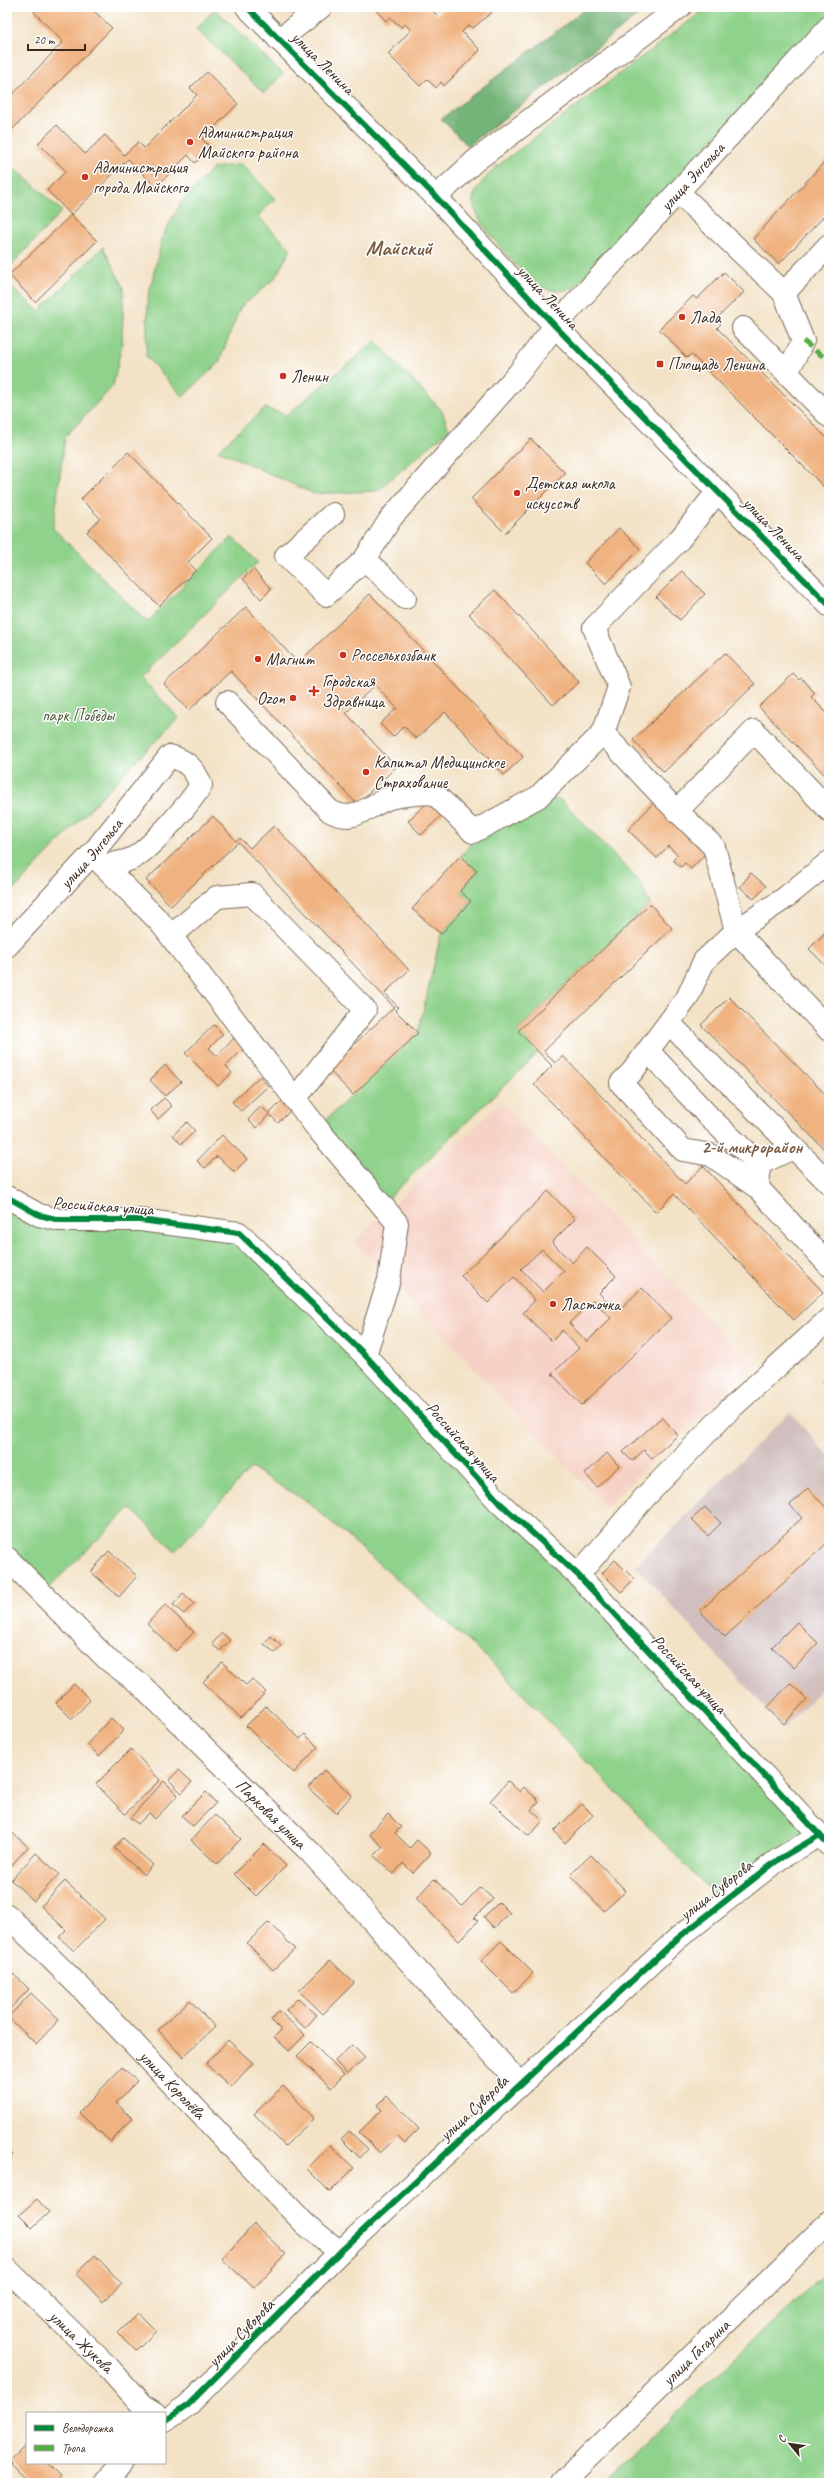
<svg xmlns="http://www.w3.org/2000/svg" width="836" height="2490" font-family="Caveat,sans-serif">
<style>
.built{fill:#f6d1c5}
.industrial{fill:#d1bfbf}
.green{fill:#8fd28b;stroke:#657e54}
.forest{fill:#73b477;stroke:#576f4a}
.building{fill:#f0b280;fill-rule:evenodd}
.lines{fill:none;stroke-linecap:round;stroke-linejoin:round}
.minor-casing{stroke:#7b6a59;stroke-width:24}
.minor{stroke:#fff;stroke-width:22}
.quiet{stroke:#55ab43;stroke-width:5;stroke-dasharray:10 5;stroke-linecap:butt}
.cycleway-casing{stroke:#fff;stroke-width:8}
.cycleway{stroke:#00873e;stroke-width:6}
.poi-dot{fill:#c8321e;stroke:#fff;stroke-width:1.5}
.labels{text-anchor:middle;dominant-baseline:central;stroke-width:3;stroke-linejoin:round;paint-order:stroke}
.street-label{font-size:17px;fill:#3b2a1e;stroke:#fff}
.poi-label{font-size:17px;fill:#3b2a1e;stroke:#fff;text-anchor:start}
.park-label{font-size:17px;fill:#545c3f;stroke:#fff}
.neighbourhood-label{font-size:18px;font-weight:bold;fill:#7a5a40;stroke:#fff}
.district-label{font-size:21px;font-weight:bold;fill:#7a5a40;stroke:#fff}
</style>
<rect width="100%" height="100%" fill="#fff"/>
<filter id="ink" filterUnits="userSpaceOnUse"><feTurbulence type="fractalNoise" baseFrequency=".025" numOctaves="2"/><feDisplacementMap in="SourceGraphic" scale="8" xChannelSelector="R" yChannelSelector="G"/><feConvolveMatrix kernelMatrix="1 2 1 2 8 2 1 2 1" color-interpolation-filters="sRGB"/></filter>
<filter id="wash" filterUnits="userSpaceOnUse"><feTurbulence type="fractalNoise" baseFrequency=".012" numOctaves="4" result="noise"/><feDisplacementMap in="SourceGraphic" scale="16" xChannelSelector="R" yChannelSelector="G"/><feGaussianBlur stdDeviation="0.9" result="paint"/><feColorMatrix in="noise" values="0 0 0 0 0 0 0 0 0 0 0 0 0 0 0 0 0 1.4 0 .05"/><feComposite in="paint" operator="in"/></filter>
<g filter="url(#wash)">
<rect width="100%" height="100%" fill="#f3e2c6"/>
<path class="built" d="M 501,1102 L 752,1366 L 605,1507 L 354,1242 Z"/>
<path class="industrial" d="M 790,1412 L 829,1457 L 829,1681 L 784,1728 L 635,1566 Z"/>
<path class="green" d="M 708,7 L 829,7 L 829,14 L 574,288 C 563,291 554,293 542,287 C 525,280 471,218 473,200 C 475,187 488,176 496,167 Z
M 215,9 L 283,74 L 264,93 L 196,29 Z
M 7,161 L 62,211 L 7,270 Z
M 242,164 L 275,199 L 258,216 L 291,249 L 275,278 L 240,308 L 219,362 L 183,397 L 146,356 L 148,297 L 163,235 L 182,201 L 213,168 Z
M 103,247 L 124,288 L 122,343 L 113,386 L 65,437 L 53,528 L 147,622 L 232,537 L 258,562 L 140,678 L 179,718 L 123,774 L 7,897 L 7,284 L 39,311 Z
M 375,341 L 442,411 L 449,430 L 377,491 L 314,494 L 218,450 L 265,408 L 287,415 Z
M 538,797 L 561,800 L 640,882 L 650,904 L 518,1030 L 539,1052 L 381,1205 L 317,1128 L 418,1033 L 441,934 L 471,901 L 460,891 L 477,871 L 460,856 L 496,819 Z
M 7,1197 L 39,1215 L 239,1233 L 820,1835 L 722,1903 L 493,1663 L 308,1502 L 251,1468 L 175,1551 L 130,1508 L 43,1593 L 7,1558 Z
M 829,2269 L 829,2483 L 603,2483 Z"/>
<path class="forest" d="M 588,7 L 649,7 L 468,146 L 441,119 Z"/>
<g id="blocks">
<path class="building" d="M 38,7 L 98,7 L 94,11 L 112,28 L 7,135 L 7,100 L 63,42 L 34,12 Z
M 373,7 L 428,7 L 437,15 L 445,7 L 498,7 L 473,28 L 469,25 L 462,32 L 480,50 L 444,86 L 441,82 L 436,88 L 427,79 L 420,86 L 388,54 L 411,30 L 405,24 L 401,27 L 390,17 L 386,21 Z
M 207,72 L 238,104 L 202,139 L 211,148 L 195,163 L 188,155 L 156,187 L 128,159 L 71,215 L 47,190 L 66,171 L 38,143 L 57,125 L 85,154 L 105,135 L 124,155 L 138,142 L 144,148 L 197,95 L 190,88 Z
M 829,157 L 829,211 L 779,264 L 753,239 Z
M 71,215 L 97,241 L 35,302 L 9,275 Z
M 724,272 L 744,292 L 716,319 L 721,324 L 717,328 L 829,440 L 829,492 L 691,354 L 687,358 L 659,329 L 693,296 L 697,299 Z
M 531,439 L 565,473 L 505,533 L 471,499 Z
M 128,452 L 212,538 L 188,562 L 196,570 L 159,606 L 87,532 L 100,518 L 81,499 Z
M 619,528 L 640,549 L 606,584 L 585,563 Z
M 253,569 L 271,589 L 261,599 L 243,579 Z
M 682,571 L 705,594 L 680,620 L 656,597 Z
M 495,590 L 579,682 L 553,705 L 469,614 Z
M 370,594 L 523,757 L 504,775 L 445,712 L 416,739 L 404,726 L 393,737 L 380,724 L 397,708 L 375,685 L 346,713 L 396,767 L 357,804 L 231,671 L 189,710 L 164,684 L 246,607 L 298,663 Z
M 725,653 L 755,684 L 664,772 L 633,740 Z
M 793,674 L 799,680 L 801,678 L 815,693 L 811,697 L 829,715 L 829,779 L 759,707 Z
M 431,799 L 444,813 L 421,835 L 408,821 Z
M 654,802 L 707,852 L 691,869 L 685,863 L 681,867 L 673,860 L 678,855 L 668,846 L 657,858 L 628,830 Z
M 213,816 L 236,841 L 240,838 L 250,848 L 274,826 L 409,970 L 385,993 L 398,1007 L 395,1010 L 418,1033 L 353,1095 L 328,1069 L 394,1007 L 238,842 L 171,906 L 146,880 Z
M 460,856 L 477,871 L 460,891 L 471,901 L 441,934 L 412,909 Z
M 751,873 L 766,886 L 754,899 L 740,887 Z
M 650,904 L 672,928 L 544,1051 L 555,1063 L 563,1056 L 685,1184 L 703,1166 L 823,1292 L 794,1320 L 674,1194 L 656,1212 L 534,1084 L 552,1066 L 518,1031 Z
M 829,929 L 829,969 L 809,949 Z
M 729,997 L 829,1098 L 829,1154 L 701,1025 Z
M 214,1025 L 223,1034 L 209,1048 L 217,1056 L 237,1035 L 247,1045 L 226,1066 L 232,1073 L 218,1086 L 185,1053 Z
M 165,1065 L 181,1082 L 165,1096 L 150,1080 Z
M 260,1076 L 268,1086 L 241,1111 L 232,1102 Z
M 164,1098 L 172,1106 L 158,1119 L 150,1110 Z
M 282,1101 L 291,1110 L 278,1123 L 269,1114 Z
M 261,1106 L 269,1114 L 257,1128 L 248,1120 Z
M 187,1122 L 195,1131 L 181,1144 L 173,1135 Z
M 222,1135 L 247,1159 L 234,1172 L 217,1156 L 205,1168 L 197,1161 Z
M 548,1191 L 575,1219 L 552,1242 L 572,1263 L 587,1247 L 616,1276 L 599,1293 L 617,1312 L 642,1288 L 671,1318 L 582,1405 L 552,1374 L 579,1348 L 562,1330 L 552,1341 L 523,1313 L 535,1300 L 514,1277 L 488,1303 L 461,1276 ZM 542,1249 L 564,1271 L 543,1292 L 521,1269 ZM 593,1300 L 611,1318 L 587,1342 L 569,1323 Z
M 829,1378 L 829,1389 L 823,1383 Z
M 662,1417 L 678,1435 L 652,1458 L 644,1450 L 632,1461 L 623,1452 Z
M 607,1453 L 619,1466 L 597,1487 L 585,1474 Z
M 808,1488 L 829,1511 L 829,1541 L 725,1637 L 700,1611 L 802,1518 L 790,1505 Z
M 705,1507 L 721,1523 L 708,1536 L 692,1519 Z
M 109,1551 L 137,1576 L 119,1597 L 91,1572 Z
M 615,1560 L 634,1579 L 621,1592 L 602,1573 Z
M 183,1593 L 194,1603 L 184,1614 L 173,1605 Z
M 165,1605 L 194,1632 L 176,1651 L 147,1624 Z
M 797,1622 L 818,1643 L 794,1668 L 772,1647 Z
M 222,1633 L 230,1640 L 220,1651 L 212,1644 Z
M 271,1636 L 281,1646 L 275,1653 L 264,1644 Z
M 222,1662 L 246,1685 L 252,1679 L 266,1692 L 241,1718 L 203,1682 Z
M 790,1683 L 807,1699 L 784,1724 L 767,1708 Z
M 74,1684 L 90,1700 L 72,1719 L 56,1703 Z
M 266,1706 L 300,1739 L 305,1734 L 318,1747 L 294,1773 L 246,1726 Z
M 111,1718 L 124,1730 L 99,1756 L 87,1744 Z
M 131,1749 L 160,1780 L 125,1814 L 96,1784 Z
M 179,1770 L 192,1782 L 182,1793 L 169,1780 Z
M 324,1770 L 352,1795 L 336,1813 L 308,1788 Z
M 164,1781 L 178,1795 L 155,1819 L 149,1813 L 138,1824 L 130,1818 Z
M 508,1781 L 520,1792 L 524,1787 L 539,1801 L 531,1810 L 543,1821 L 529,1836 L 490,1801 Z
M 206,1792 L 216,1803 L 193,1826 L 182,1816 Z
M 582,1804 L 593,1815 L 565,1843 L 554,1831 Z
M 388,1814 L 401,1827 L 395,1833 L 410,1848 L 417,1840 L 431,1853 L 413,1873 L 403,1863 L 394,1874 L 374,1856 L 383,1847 L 369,1834 Z
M 215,1815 L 241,1839 L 217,1864 L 191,1840 Z
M 7,1828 L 28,1847 L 7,1870 Z
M 123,1838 L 153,1865 L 144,1875 L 114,1848 Z
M 264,1844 L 286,1866 L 256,1896 L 234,1874 Z
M 36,1853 L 59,1874 L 34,1901 L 11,1880 Z
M 591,1855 L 626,1891 L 604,1911 L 570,1875 Z
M 434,1879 L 462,1906 L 480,1887 L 493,1899 L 474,1918 L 478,1921 L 459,1941 L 416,1898 Z
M 65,1881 L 105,1919 L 74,1951 L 59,1937 L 66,1930 L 41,1906 Z
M 499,1902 L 510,1913 L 494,1928 L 484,1917 Z
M 269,1922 L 295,1949 L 273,1970 L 247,1943 Z
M 501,1941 L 533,1973 L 513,1993 L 481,1961 Z
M 330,1960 L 354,1983 L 323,2014 L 299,1991 Z
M 11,1972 L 29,1989 L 7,2012 L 7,1976 Z
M 31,1993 L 59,2020 L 36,2044 L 8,2017 Z
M 298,1998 L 317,2015 L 305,2028 L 286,2010 Z
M 190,2000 L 215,2027 L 183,2057 L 158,2030 Z
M 279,2011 L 305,2035 L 289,2051 L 274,2037 L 281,2030 L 271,2020 Z
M 228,2040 L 253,2063 L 231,2087 L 206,2064 Z
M 311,2042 L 344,2075 L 331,2088 L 297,2056 Z
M 352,2045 L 365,2058 L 347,2074 L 335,2061 Z
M 122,2067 L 137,2081 L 116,2103 L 132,2118 L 111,2142 L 79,2113 Z
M 283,2086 L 314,2118 L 285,2146 L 254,2114 Z
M 387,2096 L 419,2129 L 405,2143 L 398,2136 L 380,2153 L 359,2132 L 382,2110 L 378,2105 Z
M 349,2131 L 368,2149 L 360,2158 L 341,2139 Z
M 330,2145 L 354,2168 L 330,2192 L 307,2169 Z
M 7,2148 L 13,2155 L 7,2160 Z
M 37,2199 L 49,2212 L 32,2228 L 19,2215 Z
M 254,2224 L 286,2254 L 254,2288 L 222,2259 Z
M 95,2255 L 122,2284 L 103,2302 L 76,2274 Z
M 138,2313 L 156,2331 L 136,2351 L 118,2333 Z
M 27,2444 L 27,2463 L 48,2463 L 61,2476 L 55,2483 L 32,2483 L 10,2461 Z"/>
</g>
</g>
<g filter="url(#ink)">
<use href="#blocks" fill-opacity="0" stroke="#7b6a59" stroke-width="1"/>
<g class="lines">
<g class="minor-casing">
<g id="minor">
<path d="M 247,7 L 436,197 L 555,326 L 829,605"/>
<path d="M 279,40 L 321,7"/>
<path d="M 678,192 L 784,293"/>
<path d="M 436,197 L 475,161 L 680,7"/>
<path d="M 829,245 L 784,293 L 803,341 L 787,373 L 829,416"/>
<path d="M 743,328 L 787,373"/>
<path d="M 718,491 L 679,540 L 594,628 L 619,687 L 603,733 L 664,798 L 714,847 L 736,931 L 829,1030"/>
<path id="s1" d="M 333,514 L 286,556 L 326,595 L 365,559 L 391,518 L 518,374 L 555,326 L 829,27"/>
<path d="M 365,559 L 405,598"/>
<path d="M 227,702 L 330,811 C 354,824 364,808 387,799 C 401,794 419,794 434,793 L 473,832 L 538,797 L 603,733"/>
<path d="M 677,811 L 754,731 L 829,810"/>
<path d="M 92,854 L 160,922 L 317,1128 L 397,1223 L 389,1280 L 365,1355"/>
<path d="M 171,936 L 217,897 L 252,894 L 365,1010 L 295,1099"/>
<path id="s2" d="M 7,946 L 92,854 L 170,756 C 187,761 194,768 201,785 C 192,801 148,852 131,859 C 123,862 113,864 104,866"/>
<path d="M 669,1023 L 829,1183"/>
<path d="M 648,1051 L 711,1119 L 759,1164 L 793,1148"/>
<path d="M 759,1174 L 758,1188 L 829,1265"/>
<path d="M 758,1188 L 711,1155 L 683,1150 L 621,1083 L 632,1072 L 687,998 L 704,961 L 736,931 L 785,898 L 829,862"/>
<path d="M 7,1197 L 39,1215 L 60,1220 L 140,1220 L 239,1233 L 365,1355 L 501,1504 L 578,1575 L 829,1845"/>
<path id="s3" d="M 7,1558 L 108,1660 L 140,1684 L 312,1854 L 520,2084"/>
<path d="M 578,1575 L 645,1497 L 729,1410 L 829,1319"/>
<path id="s4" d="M 7,1915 L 84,1991 L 305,2224 L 340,2252"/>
<path id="s5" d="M 7,2269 L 109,2368 L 142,2405 L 155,2413"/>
<path d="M 165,2421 L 188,2405 L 340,2252 L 678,1938 L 779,1859 L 820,1835"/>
<path d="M 105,2483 L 122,2463"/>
<path id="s6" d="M 562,2483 L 829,2222"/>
</g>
</g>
<use href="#minor" class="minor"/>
<path class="quiet" d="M 803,341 L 829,361"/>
<g class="cycleway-casing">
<path id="cycleway" d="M 247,7 L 436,197 L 555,326 L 829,605
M 7,1197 L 39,1215 L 60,1220 L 140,1220 L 239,1233 L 365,1355 L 501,1504 L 578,1575 L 829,1845
M 165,2421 L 188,2405 L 340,2252 L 678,1938 L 779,1859 L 820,1835"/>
</g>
<use href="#cycleway" class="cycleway"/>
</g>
</g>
<g class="poi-dot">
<circle cx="190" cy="142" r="4"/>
<circle cx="85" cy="177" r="4"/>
<circle cx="682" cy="317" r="4"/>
<rect x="656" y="360" width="8" height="8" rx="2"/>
<circle cx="283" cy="376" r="4"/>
<circle cx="517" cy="493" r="4"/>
<circle cx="343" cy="655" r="4"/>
<circle cx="258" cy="659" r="4"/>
<path d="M312 685h4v4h4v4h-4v4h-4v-4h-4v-4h4z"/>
<circle cx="293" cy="698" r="4"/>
<circle cx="366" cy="772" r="4"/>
<circle cx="553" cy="1304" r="4"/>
</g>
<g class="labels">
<g class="street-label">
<text transform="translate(323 63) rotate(45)">улица Ленина</text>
<text stroke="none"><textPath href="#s1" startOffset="676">улица Энгельса</textPath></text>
<text transform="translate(548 297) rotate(47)">улица Ленина</text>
<text transform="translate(774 529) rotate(46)">улица Ленина</text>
<text stroke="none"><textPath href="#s2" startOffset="125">улица Энгельса</textPath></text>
<text transform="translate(103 1206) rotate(4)">Российская улица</text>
<text transform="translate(463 1442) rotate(48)">Российская улица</text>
<text transform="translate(689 1674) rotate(47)">Российская улица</text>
<text stroke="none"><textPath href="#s3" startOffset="368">Парковая улица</textPath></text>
<text transform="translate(716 1890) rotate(-38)">улица Суворова</text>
<text stroke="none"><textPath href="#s4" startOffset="237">улица Королёва</textPath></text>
<text transform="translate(474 2108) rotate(-43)">улица Суворова</text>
<text transform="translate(241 2333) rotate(-46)">улица Суворова</text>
<text stroke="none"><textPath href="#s5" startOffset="104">улица Жукова</textPath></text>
<text stroke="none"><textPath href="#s6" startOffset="187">улица Гагарина</textPath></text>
</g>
<g class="poi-label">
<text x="198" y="132">Администрация<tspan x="198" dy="20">Майского района</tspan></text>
<text x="93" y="167">Администрация<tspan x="93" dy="20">города Майского</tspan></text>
<text x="690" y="317">Лада</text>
<text x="668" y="364">Площадь Ленина</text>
<text x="291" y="376">Ленин</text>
<text x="525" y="483">Детская школа<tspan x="525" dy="20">искусств</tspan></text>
<text x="351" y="655">Россельхозбанк</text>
<text x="266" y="659">Магнит</text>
<text x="322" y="681">Городская<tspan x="322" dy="20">Здравница</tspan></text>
<text x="285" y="698" text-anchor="end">Ozon</text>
<text x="374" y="762">Капитал Медицинское<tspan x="374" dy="20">Страхование</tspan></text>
<text x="561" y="1304">Ласточка</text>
</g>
<g class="park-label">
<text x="78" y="715">парк Победы</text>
</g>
<g class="neighbourhood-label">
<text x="752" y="1147">2-й микрорайон</text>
</g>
<g class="district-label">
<text x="399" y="248">Майский</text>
</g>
</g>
<rect width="836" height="2490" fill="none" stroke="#fff" stroke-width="24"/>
<rect x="26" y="2412" width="140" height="52" fill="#ffffff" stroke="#b1aaa5"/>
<rect x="34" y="2425" width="20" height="6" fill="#00873e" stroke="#b1aaa5"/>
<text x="62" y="2432" font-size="12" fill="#3b2a1e">Велодорожка</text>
<rect x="34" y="2445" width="20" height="6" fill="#55ab43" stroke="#b1aaa5"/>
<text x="62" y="2452" font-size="12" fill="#3b2a1e">Тропа</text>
<g transform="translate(790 2444) rotate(299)" stroke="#ffffff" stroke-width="3" paint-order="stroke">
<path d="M0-3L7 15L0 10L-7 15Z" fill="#3b2a1e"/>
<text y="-6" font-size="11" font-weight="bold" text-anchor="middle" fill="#3b2a1e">С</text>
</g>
<path d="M28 44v6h57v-6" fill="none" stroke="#3b2a1e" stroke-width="2"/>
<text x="34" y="44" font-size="12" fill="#3b2a1e" stroke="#ffffff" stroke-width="3" paint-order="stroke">20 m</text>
</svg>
